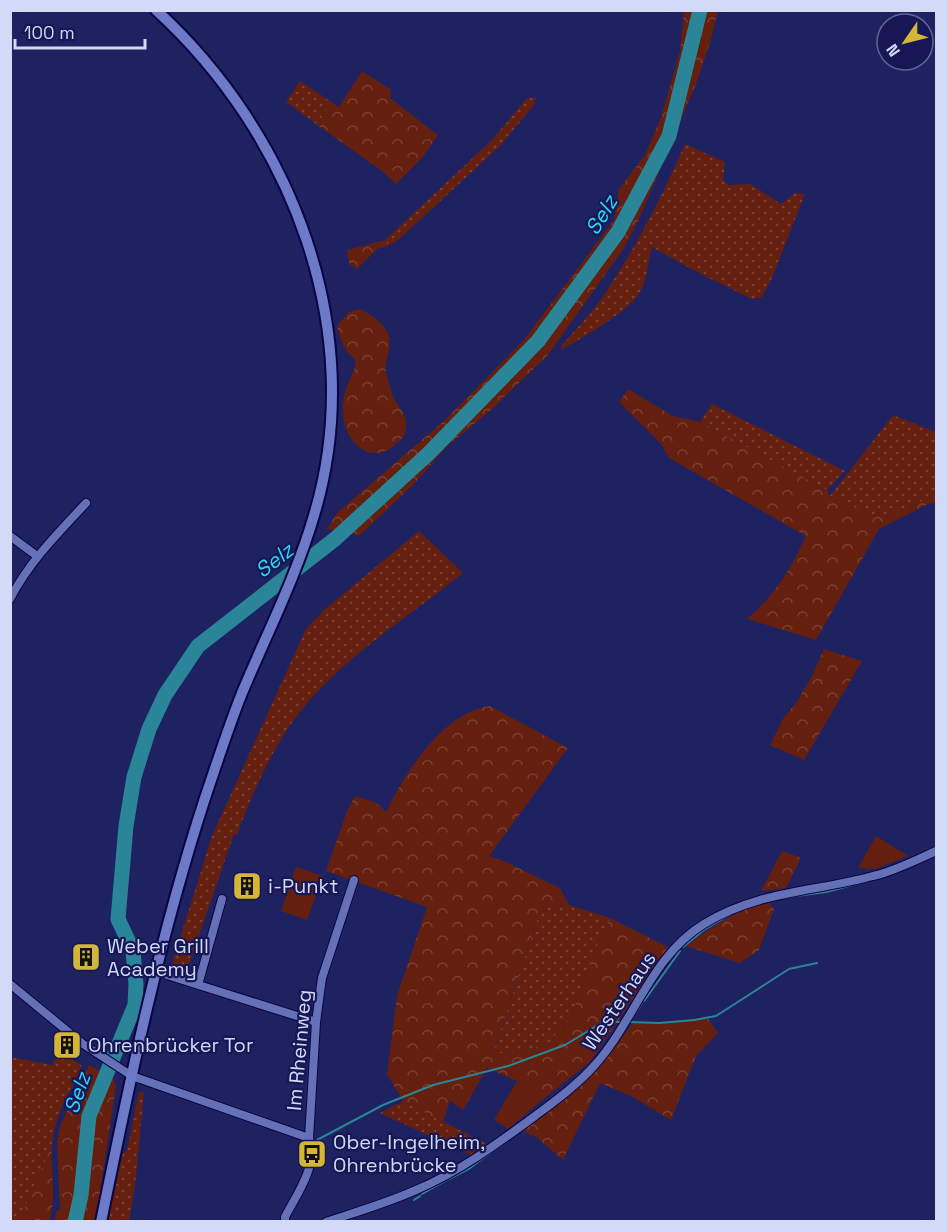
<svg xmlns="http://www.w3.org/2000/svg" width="947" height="1232" font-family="'Space Grotesk',sans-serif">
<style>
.grass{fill:url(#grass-dots)}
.forest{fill:url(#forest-crowns)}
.garden{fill:#641f0f}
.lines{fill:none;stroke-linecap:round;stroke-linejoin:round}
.stream{stroke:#2a8599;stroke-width:2}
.river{stroke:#2a8599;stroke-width:15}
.minor-casing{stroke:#0b0443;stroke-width:10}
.secondary-casing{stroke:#0b0443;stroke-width:14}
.minor{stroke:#6471b6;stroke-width:8}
.secondary{stroke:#6c7ac7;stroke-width:10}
.labels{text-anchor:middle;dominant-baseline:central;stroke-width:4.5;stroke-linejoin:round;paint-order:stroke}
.poi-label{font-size:20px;fill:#d2daf8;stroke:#161754;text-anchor:start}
.street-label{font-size:20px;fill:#d2daf8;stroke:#161754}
.water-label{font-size:21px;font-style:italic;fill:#24dbfc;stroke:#161754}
</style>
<defs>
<pattern id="grass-dots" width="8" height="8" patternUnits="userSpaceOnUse" patternTransform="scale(1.5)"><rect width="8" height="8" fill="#641f0f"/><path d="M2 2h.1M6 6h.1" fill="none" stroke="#793f33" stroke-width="1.8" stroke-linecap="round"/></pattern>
<pattern id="forest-crowns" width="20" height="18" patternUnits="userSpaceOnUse" patternTransform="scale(1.5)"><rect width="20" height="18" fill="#641f0f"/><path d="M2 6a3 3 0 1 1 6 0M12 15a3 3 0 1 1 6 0" fill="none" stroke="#793f33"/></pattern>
</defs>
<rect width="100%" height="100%" fill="#1e2260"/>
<path class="grass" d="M 300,81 L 333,103 L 316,124 L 286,102 Z
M 536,97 L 534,105 L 500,146 L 397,241 L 388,246 L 385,240 L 493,139 L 526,99 Z
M 685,144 L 725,162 L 723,180 L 729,185 L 750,184 L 781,204 L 795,193 L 805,194 L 772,278 L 762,297 L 752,299 L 695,271 L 652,247 C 648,261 647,280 640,292 C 629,312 581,338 561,350 L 562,345 C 576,329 592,313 604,295 C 636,247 662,197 685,144 Z
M 712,404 L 845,471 L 827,490 L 700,422 Z
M 893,415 L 936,432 L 936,494 L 910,507 L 876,518 L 830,496 Z
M 419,531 L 463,573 C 411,615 353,651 308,702 C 278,736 252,792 237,835 L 234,834 L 187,970 L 178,967 L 177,970 L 173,969 L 172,964 L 212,836 L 306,629 L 324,610 Z
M 569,905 L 610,918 L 595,950 L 571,1016 L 548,1044 L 511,1053 L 493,1054 L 541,908 Z
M 60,1051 L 82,1066 L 61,1109 L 54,1130 L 52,1145 L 19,1221 L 11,1221 L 11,1057 L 52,1065 Z
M 139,1092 L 144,1093 C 139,1137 138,1178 129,1221 L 107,1221 L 123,1153 L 127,1150 Z
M 403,1101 L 487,1144 L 471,1155 L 380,1113 Z"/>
<path class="forest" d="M 684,11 L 718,11 L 710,43 L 696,84 L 640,217 L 624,248 L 548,355 L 491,410 L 446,447 L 413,485 L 360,535 L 327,529 L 337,513 L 445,420 L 523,341 L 614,220 L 619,189 L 645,155 L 661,117 L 680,51 Z
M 362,71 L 391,90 L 390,98 L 438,135 L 422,158 L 396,184 L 382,171 L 316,124 L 333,103 L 339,107 Z
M 385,240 L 388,246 L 377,249 L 357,269 L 349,264 L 347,250 Z
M 360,309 C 371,315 386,323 389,337 C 392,348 384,362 386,373 C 388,381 391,393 395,400 C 402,413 409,416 405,433 C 403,438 400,440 396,444 C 376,463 352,450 345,425 C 342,413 342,400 346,389 C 349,378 357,370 355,359 C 343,350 340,339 337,326 L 349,312 Z
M 628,389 L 673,416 L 700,422 L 827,490 L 830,496 L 876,517 L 910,507 L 936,494 L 936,502 L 928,504 L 879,529 L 816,640 L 747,619 C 774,596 791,569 806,536 L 669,458 L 662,445 L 619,402 Z
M 824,649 L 862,661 L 804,760 L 770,745 L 784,717 L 796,703 L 811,678 Z
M 490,706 L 568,748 L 489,856 L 504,861 L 560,888 L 569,905 L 541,908 L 493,1053 L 511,1053 L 548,1044 L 571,1016 L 595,950 L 610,918 L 668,947 L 590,1062 L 541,1101 L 517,1081 L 487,1068 L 463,1110 L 450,1101 L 443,1122 L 403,1101 L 387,1074 L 397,996 L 427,907 L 326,871 L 347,811 L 355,796 L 377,803 L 386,812 C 405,773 443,712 490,706 Z
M 782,851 L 801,858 L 786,888 L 761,891 Z
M 767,900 L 774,909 L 759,950 L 740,963 L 686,946 C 711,927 737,911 767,900 Z
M 707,1017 L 718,1033 L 696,1056 L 671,1120 L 631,1096 L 600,1083 L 563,1160 L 536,1137 L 521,1130 L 593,1073 L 634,1022 L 681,1022 Z
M 89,1065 L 113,1078 L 116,1086 L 96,1221 L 54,1222 L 56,1212 L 60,1209 L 57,1142 L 60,1126 Z
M 52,1145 C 50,1170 57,1197 49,1221 L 19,1221 Z"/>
<path class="garden" d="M 876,836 L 908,856 L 875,869 L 858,868 Z
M 296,867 L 323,876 L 307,920 L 281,911 Z
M 517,1081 L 541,1101 L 508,1129 L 494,1120 Z"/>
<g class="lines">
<path class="stream" d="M 789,897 L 826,892 L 868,881
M 683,947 L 704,930 L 731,914
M 644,1001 L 680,951
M 630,1021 L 642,1003
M 628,1022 L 659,1023 L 694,1020 L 716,1016 L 789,969 L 817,963
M 317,1140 L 383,1105 L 433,1085 L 508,1066 L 565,1045 L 603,1022 L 622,1022
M 449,1179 L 470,1168 L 508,1140
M 422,1194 L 447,1180
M 414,1200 L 420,1196"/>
<path class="river" d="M 75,1222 L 81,1195 L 89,1116 L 135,1005 L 136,984 L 133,951 L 118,919 L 126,826 L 134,777 L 149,729 L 165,695 L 198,646 L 335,539 L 428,454 L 538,341 L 618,232 L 669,136 L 700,10"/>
<g class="minor-casing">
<path id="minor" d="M 10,536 L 37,556
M 10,599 C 29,562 58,533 86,503
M 167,975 L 316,1022
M 10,984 L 83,1044 L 132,1076 L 309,1138
M 198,985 L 222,899
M 285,1222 L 285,1217 C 297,1194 319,1164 309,1138 L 316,1022 L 322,978 L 354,880
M 326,1222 C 356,1212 387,1203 416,1190 C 459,1172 497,1144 535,1116 C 555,1101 577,1085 594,1066 C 634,1022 651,956 704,924 C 757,891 815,892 873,876 C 895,871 916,860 936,851"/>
</g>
<g class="secondary-casing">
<path id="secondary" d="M 101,1222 C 130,1079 160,936 205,798 C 217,763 228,728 242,693 C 267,633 297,575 315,512 C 368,331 292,134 156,10"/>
</g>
<use href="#minor" class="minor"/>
<use href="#secondary" class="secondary"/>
</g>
<defs>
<g id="building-square" transform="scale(1.5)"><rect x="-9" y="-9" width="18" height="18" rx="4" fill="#d5b535" stroke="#161754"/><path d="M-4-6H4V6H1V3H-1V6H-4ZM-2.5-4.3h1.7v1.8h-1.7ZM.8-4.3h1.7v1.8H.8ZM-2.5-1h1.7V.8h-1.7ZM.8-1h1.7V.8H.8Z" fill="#111"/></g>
<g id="bus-square" transform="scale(1.5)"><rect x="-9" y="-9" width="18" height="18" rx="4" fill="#d5b535" stroke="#161754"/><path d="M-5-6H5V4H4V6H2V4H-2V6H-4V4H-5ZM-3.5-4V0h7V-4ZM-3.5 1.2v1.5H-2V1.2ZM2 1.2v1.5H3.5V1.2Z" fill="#111"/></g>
</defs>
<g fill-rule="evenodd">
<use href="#building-square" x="247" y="886"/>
<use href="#building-square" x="86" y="957"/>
<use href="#building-square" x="67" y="1045"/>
<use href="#bus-square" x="312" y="1154"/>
</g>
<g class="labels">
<g class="poi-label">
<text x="268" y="886">i-Punkt</text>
<text x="107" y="946">Weber Grill<tspan x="107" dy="23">Academy</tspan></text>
<text x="88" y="1045">Ohrenbrücker Tor</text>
<text x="333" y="1142">Ober-Ingelheim,<tspan x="333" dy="23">Ohrenbrücke</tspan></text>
</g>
<g class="street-label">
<text transform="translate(619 1001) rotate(-56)">Westerhaus</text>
<text transform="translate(299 1050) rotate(-85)">Im Rheinweg</text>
</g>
<g class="water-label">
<text transform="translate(601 215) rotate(-59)">Selz</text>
<text transform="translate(274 560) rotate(-38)">Selz</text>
<text transform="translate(77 1093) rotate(-71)">Selz</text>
</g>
</g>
<rect width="947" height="1232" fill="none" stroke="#d2daf8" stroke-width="24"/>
<g transform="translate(905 42) rotate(235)"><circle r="28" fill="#161754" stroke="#616596" stroke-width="1.5"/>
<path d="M0-4.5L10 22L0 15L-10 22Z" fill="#d5b535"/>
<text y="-9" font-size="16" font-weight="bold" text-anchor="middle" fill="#d2daf8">N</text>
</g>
<path d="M15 39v9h130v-9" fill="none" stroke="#d2daf8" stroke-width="3"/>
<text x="24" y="39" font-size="18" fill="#d2daf8" stroke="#161754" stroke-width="4.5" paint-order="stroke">100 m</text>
</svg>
